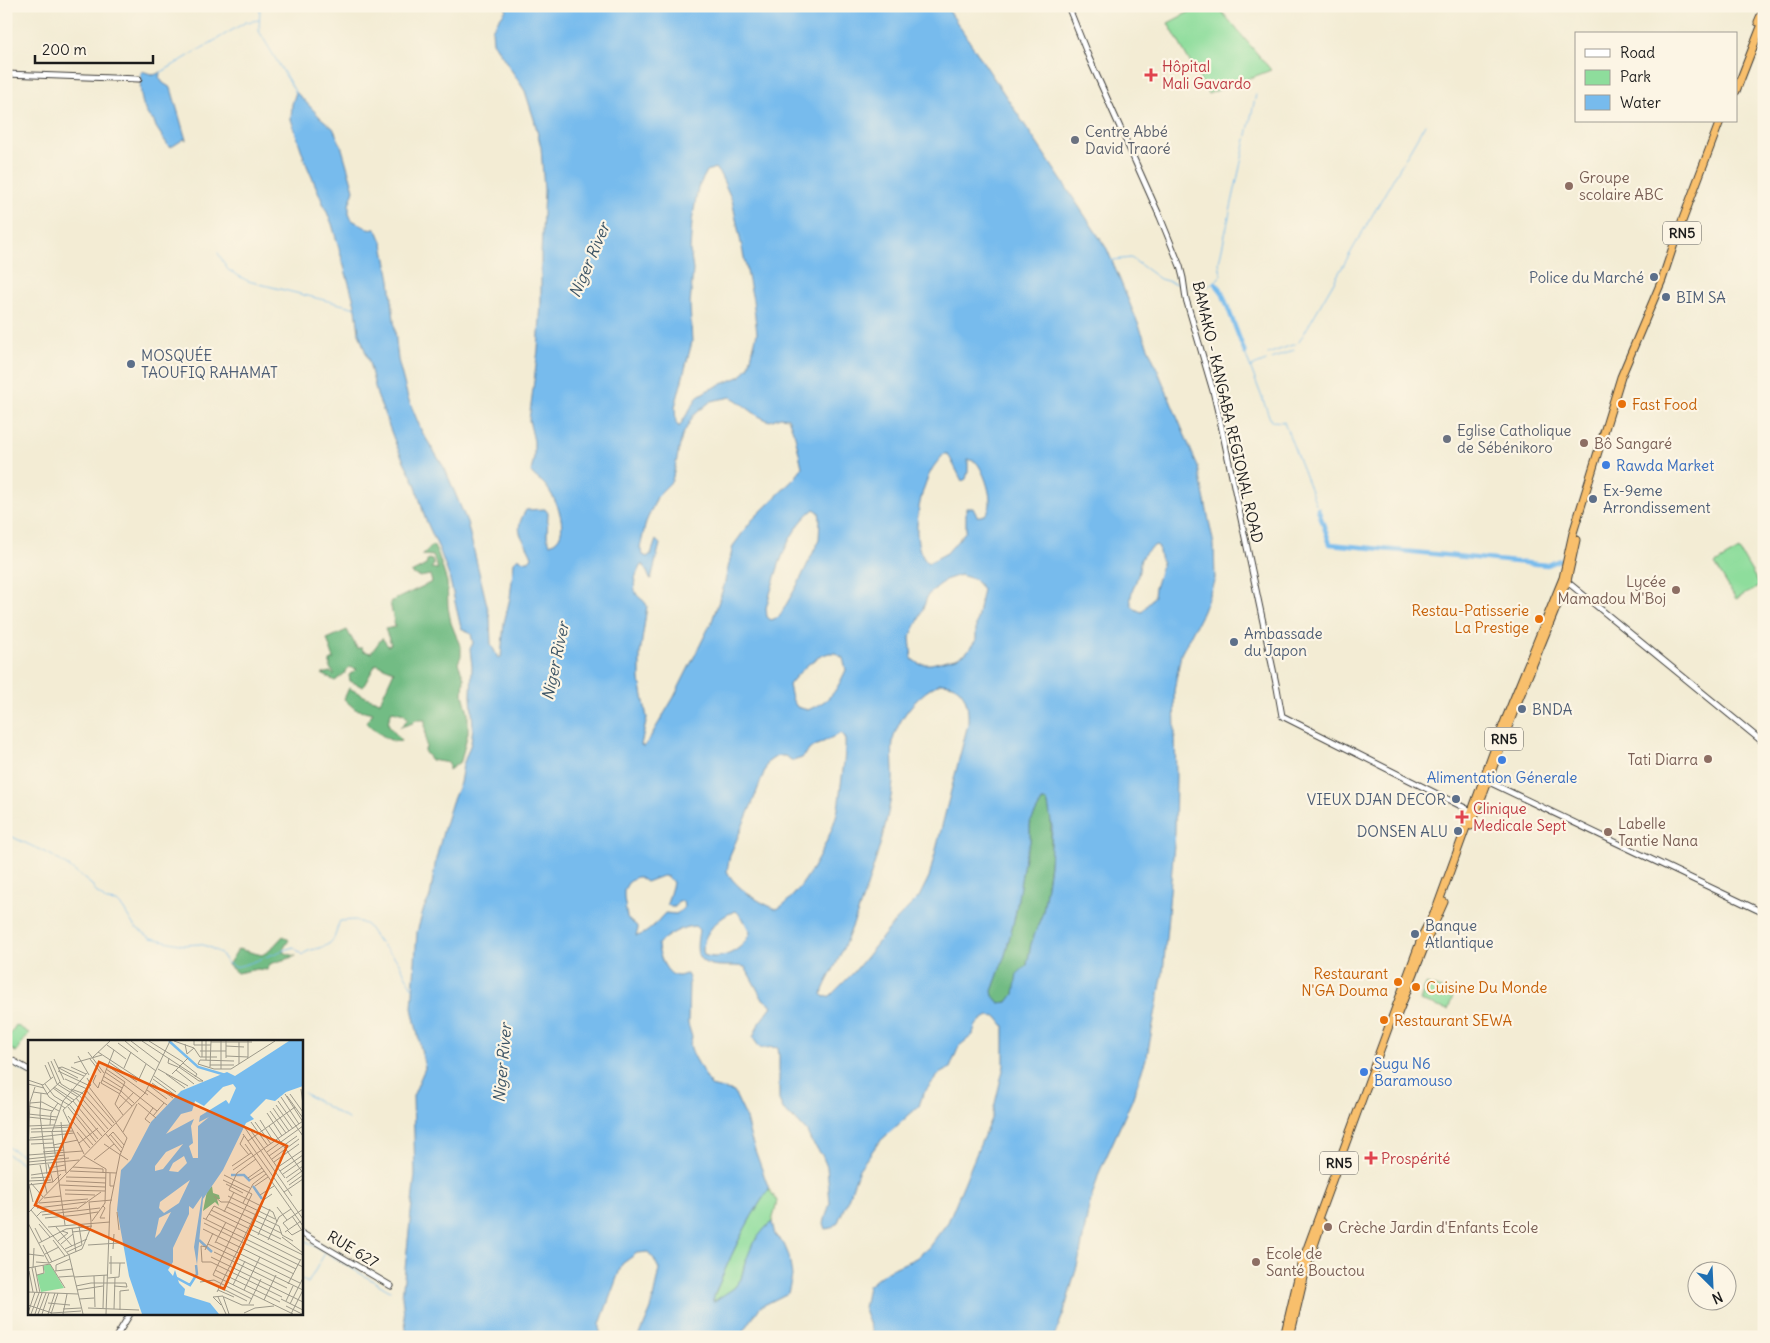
<svg xmlns="http://www.w3.org/2000/svg" width="1770" height="1343" font-family="Delius,sans-serif">
<style>
.green{fill:#8edd9c;stroke:#557c5c}
.forest{fill:#72bc84;stroke:#476c50}
.water{fill:#77bbed;stroke:#4a6c84;fill-rule:evenodd}
.lines{fill:none;stroke-linecap:round;stroke-linejoin:round}
.stream{stroke:#77bbed;stroke-width:1}
.canal{stroke:#77bbed;stroke-width:4.5}
.tertiary-casing{stroke:#3c3b38;stroke-width:7}
.trunk-casing{stroke:#3c3b38;stroke-width:9}
.tertiary{stroke:#fff;stroke-width:5}
.trunk{stroke:#f8bf6c;stroke-width:7}
.health-dot{fill:#e0444e;stroke:#fcf5e5;stroke-width:2}
.worship-dot{fill:#6b7280;stroke:#fcf5e5;stroke-width:2}
.education-dot{fill:#8d6e63;stroke:#fcf5e5;stroke-width:2}
.service-dot{fill:#5c6f8a;stroke:#fcf5e5;stroke-width:2}
.food-dot{fill:#e8710a;stroke:#fcf5e5;stroke-width:2}
.shop-dot{fill:#3f7fe0;stroke:#fcf5e5;stroke-width:2}
.labels{text-anchor:middle;dominant-baseline:central;stroke-width:4.5;stroke-linejoin:round;paint-order:stroke}
.shield{fill:#fcf5e5;stroke:#5f5d58;stroke-width:1}
.shield-label{font-size:14px;font-weight:bold;fill:#1c1c1c}
.health-label{font-size:15px;fill:#be3a42;stroke:#fcf5e5;text-anchor:start}
.worship-label{font-size:15px;fill:#5b616d;stroke:#fcf5e5;text-anchor:start}
.education-label{font-size:15px;fill:#785e54;stroke:#fcf5e5;text-anchor:start}
.service-label{font-size:15px;fill:#4e5e75;stroke:#fcf5e5;text-anchor:start}
.food-label{font-size:15px;fill:#c56008;stroke:#fcf5e5;text-anchor:start}
.street-label{font-size:15px;fill:#1c1c1c;stroke:#fcf5e5}
.shop-label{font-size:15px;fill:#366cbe;stroke:#fcf5e5;text-anchor:start}
.water-label{font-size:16px;font-style:italic;fill:#3c5465;stroke:#fcf5e5}
.inset-river{fill:none;stroke:#77bbed;stroke-width:2.5}
.inset-road{fill:none;stroke:#9d998a;stroke-width:1}
.view{fill:#e8590c;fill-opacity:0.15;stroke:#e8590c;stroke-width:2.5}
.inset-edge{fill:none;stroke:#1c1c1c;stroke-width:2.5}
</style>
<rect width="100%" height="100%" fill="#fcf5e5"/>
<filter id="ink" filterUnits="userSpaceOnUse"><feTurbulence type="fractalNoise" baseFrequency=".02" numOctaves="2"/><feDisplacementMap in="SourceGraphic" scale="10" xChannelSelector="R" yChannelSelector="G"/><feConvolveMatrix kernelMatrix="1 2 1 2 8 2 1 2 1" color-interpolation-filters="sRGB"/></filter>
<filter id="wash" filterUnits="userSpaceOnUse"><feTurbulence type="fractalNoise" baseFrequency=".0096" numOctaves="4" result="noise"/><feDisplacementMap in="SourceGraphic" scale="20" xChannelSelector="R" yChannelSelector="G"/><feGaussianBlur stdDeviation="1.12" result="paint"/><feColorMatrix in="noise" values="0 0 0 0 0 0 0 0 0 0 0 0 0 0 0 0 0 1.4 0 .05"/><feComposite in="paint" operator="in"/></filter>
<g filter="url(#wash)">
<rect width="100%" height="100%" fill="#f3ecd4"/>
<path class="green" d="M 1201,6 L 1217,6 L 1271,70 L 1208,94 L 1168,23 Z
M 1739,550 L 1760,586 L 1736,599 L 1715,564 Z
M 1426,984 L 1454,993 L 1448,1010 L 1420,1001 Z
M 16,1025 L 29,1033 L 16,1052 L 6,1046 L 6,1041 Z
M 769,1189 L 777,1201 L 772,1222 L 765,1228 L 745,1263 L 741,1279 L 734,1288 L 714,1303 L 713,1299 C 728,1261 745,1223 769,1189 Z"/>
<path class="forest" d="M 433,545 L 438,554 L 447,582 L 448,607 L 451,623 L 461,648 L 461,656 L 458,663 L 464,678 L 463,694 L 468,713 L 468,732 L 461,761 L 449,770 L 449,763 L 431,760 L 424,751 L 426,748 L 425,720 L 415,720 L 413,723 L 400,727 L 408,719 L 404,714 L 392,711 C 383,729 393,727 401,741 C 389,744 376,730 366,723 L 373,713 L 355,709 L 344,699 L 349,688 L 366,697 L 380,702 L 394,671 L 376,664 L 363,687 L 350,681 L 349,675 L 357,669 L 349,667 L 344,674 L 335,681 L 322,674 L 330,672 L 335,675 L 330,668 L 330,661 L 334,659 L 327,639 L 347,630 L 357,648 L 362,648 L 363,651 L 371,653 L 382,638 L 388,646 L 391,644 L 385,629 L 395,627 L 390,602 L 432,582 L 430,575 L 420,577 L 411,573 L 426,565 L 428,559 L 432,560 L 434,565 L 431,568 L 438,569 L 433,556 L 422,555 Z
M 1042,801 L 1047,801 L 1048,804 L 1051,818 L 1051,856 L 1043,912 L 1031,944 L 1027,965 L 1016,986 L 1014,994 L 1008,1002 L 999,1003 L 993,996 L 992,991 L 1005,955 L 1015,916 L 1025,856 L 1030,842 L 1030,823 Z
M 283,936 L 289,940 L 282,951 L 288,954 L 296,956 L 270,964 L 267,970 L 257,969 L 237,973 L 228,965 L 238,949 L 262,955 L 270,950 Z"/>
<path class="water" d="M 506,6 L 946,6 L 1107,249 L 1198,467 L 1214,545 L 1215,579 L 1203,611 L 1181,654 L 1174,691 L 1176,777 L 1175,833 L 1163,973 L 1147,1056 L 1132,1100 L 1099,1173 L 1089,1207 L 1079,1259 L 1064,1312 L 1054,1337 L 874,1337 L 864,1309 L 868,1286 L 887,1271 L 916,1258 L 928,1248 L 948,1222 L 992,1116 L 1004,1066 L 1004,1026 L 997,1017 L 988,1016 C 979,1021 974,1025 973,1035 L 959,1046 L 950,1068 L 939,1074 L 923,1094 L 919,1106 L 879,1142 L 859,1169 L 849,1197 L 838,1222 L 831,1228 L 826,1229 L 824,1223 L 830,1203 L 827,1167 L 822,1155 L 811,1141 L 807,1132 L 798,1122 L 784,1111 L 779,1100 L 779,1056 L 778,1048 C 771,1046 766,1049 760,1048 L 753,1038 L 759,1023 L 772,1006 L 762,998 L 745,967 C 731,964 703,971 698,954 C 696,947 698,937 699,930 L 695,926 C 682,927 667,935 658,944 C 658,953 666,977 679,976 C 681,976 684,974 687,974 L 689,978 L 688,1024 L 692,1037 L 690,1045 L 693,1054 L 711,1086 L 734,1092 L 745,1115 L 751,1139 L 769,1189 C 745,1223 728,1261 713,1299 L 713,1302 L 734,1288 L 741,1279 L 745,1263 L 753,1243 L 765,1228 L 772,1222 L 775,1235 L 784,1244 L 789,1256 L 792,1276 L 788,1293 L 760,1307 L 740,1337 L 639,1337 L 651,1309 L 659,1269 L 654,1259 L 648,1252 L 637,1253 L 622,1264 L 600,1324 L 600,1337 L 407,1337 L 402,1297 L 415,1175 L 413,1096 L 425,1068 L 412,1008 L 417,932 L 424,908 L 430,897 L 436,859 L 444,828 L 452,802 L 460,783 L 463,765 L 471,743 L 473,727 L 471,696 L 472,666 L 470,649 L 473,643 L 471,634 L 461,628 L 449,576 L 440,551 L 425,518 L 415,483 L 397,447 L 377,395 L 369,362 L 359,333 L 356,308 L 332,224 L 305,161 L 291,119 L 292,104 L 296,92 L 321,118 L 333,128 L 341,145 L 354,190 L 349,205 L 349,214 L 352,220 L 367,228 L 375,229 L 378,232 L 383,244 L 390,280 L 398,360 L 408,398 L 422,432 L 445,469 L 467,522 L 490,618 L 491,644 L 498,658 L 501,657 L 504,623 L 510,598 L 514,562 L 518,558 L 524,561 L 529,561 L 532,557 C 525,537 511,534 526,510 L 545,509 L 548,513 L 547,536 L 550,544 C 573,536 557,499 545,485 C 541,480 535,478 531,472 L 534,457 L 534,441 L 529,420 L 538,350 L 541,303 L 541,255 L 544,190 L 541,147 L 534,119 L 525,91 L 493,42 L 492,29 L 506,10 ZM 715,168 L 721,176 L 732,200 L 753,300 L 757,333 L 749,366 L 741,376 L 708,390 L 698,396 L 679,427 L 676,423 L 675,407 L 692,342 L 690,305 L 693,270 L 690,250 L 692,221 L 698,188 L 707,171 ZM 731,397 C 745,404 755,417 770,421 L 780,417 L 788,418 L 795,436 L 802,467 L 796,477 L 752,520 L 733,546 L 724,586 L 712,621 L 674,697 L 645,746 L 642,746 L 641,745 L 647,718 L 640,680 L 640,654 L 647,606 C 645,601 642,600 639,597 C 630,589 636,573 641,565 L 644,565 L 650,579 L 651,579 L 660,544 L 656,540 L 651,554 L 647,557 L 643,555 L 640,548 L 646,522 L 658,495 L 672,481 L 682,436 L 693,416 L 711,401 ZM 944,454 L 948,454 L 962,481 L 966,479 L 968,472 L 968,459 C 970,460 974,461 976,462 C 985,471 1002,519 977,516 L 973,508 L 966,508 L 966,531 L 947,553 L 928,563 C 908,546 919,494 930,473 C 933,466 939,460 944,454 ZM 814,509 L 819,512 L 820,519 L 819,540 L 799,582 L 779,617 L 771,620 L 767,617 L 766,608 C 776,574 785,532 814,509 ZM 1156,545 L 1159,547 L 1159,552 L 1162,565 L 1155,588 L 1154,596 L 1142,612 C 1121,606 1135,588 1138,575 C 1140,569 1139,564 1141,559 C 1144,553 1150,548 1156,545 ZM 960,575 L 974,579 L 983,589 L 976,624 L 976,640 L 966,653 L 956,658 L 931,664 L 919,664 L 912,659 L 910,637 L 919,619 L 928,595 L 945,580 ZM 829,653 L 835,653 L 843,658 L 846,670 C 835,693 832,699 808,710 L 797,707 L 792,699 L 789,685 C 799,672 813,657 829,653 ZM 940,683 C 965,683 969,703 968,724 L 929,877 L 919,897 L 898,918 L 854,972 L 830,996 L 824,997 L 822,994 C 823,987 834,969 838,960 C 851,931 863,901 872,871 C 881,844 890,811 893,782 C 894,768 890,746 895,733 C 904,711 919,694 940,683 ZM 841,733 L 845,737 C 846,758 842,773 840,794 C 839,799 839,804 838,809 C 832,837 802,896 777,909 C 761,904 734,887 727,871 L 730,855 L 752,804 L 768,762 L 777,756 L 785,756 L 793,761 L 802,758 L 811,748 ZM 1042,801 L 1047,801 L 1048,804 L 1052,827 L 1050,865 L 1043,912 L 1031,944 L 1027,965 L 1017,974 L 1014,994 L 1008,1002 L 999,1003 L 993,996 L 992,991 L 1005,955 L 1015,916 L 1025,856 L 1030,842 L 1030,823 ZM 662,876 C 668,876 670,878 673,883 L 667,904 L 671,907 L 675,907 L 678,901 L 683,901 L 684,908 L 676,914 L 665,913 C 657,921 648,935 636,936 L 638,929 L 636,925 L 630,921 L 627,917 L 624,898 L 624,890 L 628,883 L 636,877 L 639,877 L 646,882 ZM 736,911 L 742,917 L 750,932 C 745,949 722,962 704,955 C 698,937 720,915 736,911 Z
M 142,71 L 154,75 L 161,72 L 159,77 L 163,83 L 171,88 L 186,140 L 184,139 L 173,146 L 169,147 L 156,127 L 154,121 C 141,114 138,84 142,71 Z"/>
<g class="lines">
<path class="stream" d="M 260,6 L 259,31 L 296,93
M 160,73 L 246,22 L 259,20
M 218,253 L 228,270 L 248,281 L 356,308
M 1113,260 L 1131,258 L 1160,279 L 1181,285
M 1190,287 C 1205,289 1212,287 1221,275 L 1219,262 L 1256,94
M 1299,342 L 1425,124
M 1245,353 L 1271,421 L 1284,422 L 1316,504
M 1268,354 L 1295,344
M 1272,359 L 1294,350
M 1251,367 L 1266,361
M 6,834 L 51,855 L 69,867 L 92,885 L 97,893 L 107,901 L 117,902 L 123,908 L 134,926 L 151,938 L 184,945 L 200,944 L 209,947 L 220,953 L 227,963 L 235,967 C 256,963 274,952 294,947 L 302,955 C 309,948 321,950 330,943 C 337,937 336,928 340,921 L 355,920 L 367,925 L 379,942 L 398,961 L 413,989
M 6,1061 L 29,1074
M 304,1093 L 348,1119
M 6,1146 L 29,1159
M 6,1153 L 28,1167
M 301,1238 L 390,1291
M 301,1279 L 308,1283 L 325,1253"/>
<path class="canal" d="M 1215,283 L 1222,292 L 1245,353
M 1318,509 L 1330,544 L 1547,565 L 1560,560"/>
</g>
</g>
<g filter="url(#ink)">
<g class="lines">
<g class="tertiary-casing">
<path id="tertiary" d="M 1068,6 L 1089,58 L 1160,217 L 1180,266 L 1183,278 L 1186,299 L 1213,391 L 1221,425 L 1277,688 L 1282,716 L 1473,812
M 6,74 L 139,79
M 1565,580 L 1764,743
M 1487,781 L 1764,913
M 6,1057 L 29,1070
M 301,1233 L 391,1286
M 116,1337 L 130,1314"/>
</g>
<g class="trunk-casing">
<path id="trunk" d="M 1758,22 L 1764,8
M 1736,91 L 1764,19
M 1471,826 L 1514,711 L 1567,581 L 1576,540
M 1395,1021 L 1428,938 L 1444,902
M 1284,1337 L 1301,1265 L 1393,1015 L 1423,934 L 1437,907 L 1504,723 L 1563,578 L 1573,533 L 1621,377 L 1662,280 L 1678,232 L 1720,121
M 1290,1337 L 1306,1269 L 1322,1222"/>
</g>
<use href="#tertiary" class="tertiary"/>
<use href="#trunk" class="trunk"/>
</g>
</g>
<g class="health-dot">
<path d="M1148.5 67.5h5v5h5v5h-5v5h-5v-5h-5v-5h5z"/>
<path d="M1459.5 809.5h5v5h5v5h-5v5h-5v-5h-5v-5h5z"/>
<path d="M1368.5 1150.5h5v5h5v5h-5v5h-5v-5h-5v-5h5z"/>
</g>
<g class="worship-dot">
<circle cx="1075" cy="140" r="5"/>
<circle cx="1447" cy="439" r="5"/>
</g>
<g class="education-dot">
<circle cx="1569" cy="186" r="5"/>
<circle cx="1584" cy="443" r="5"/>
<circle cx="1676" cy="590" r="5"/>
<circle cx="1708" cy="759" r="5"/>
<circle cx="1608" cy="832" r="5"/>
<circle cx="1328" cy="1227" r="5"/>
<circle cx="1256" cy="1262" r="5"/>
</g>
<g class="service-dot">
<circle cx="1654" cy="277" r="5"/>
<circle cx="1666" cy="297" r="5"/>
<circle cx="131" cy="364" r="5"/>
<circle cx="1593" cy="499" r="5"/>
<circle cx="1234" cy="642" r="5"/>
<circle cx="1522" cy="709" r="5"/>
<circle cx="1456" cy="799" r="5"/>
<circle cx="1458" cy="831" r="5"/>
<circle cx="1415" cy="934" r="5"/>
</g>
<g class="food-dot">
<circle cx="1622" cy="404" r="5"/>
<circle cx="1539" cy="619" r="5"/>
<circle cx="1398" cy="982" r="5"/>
<circle cx="1416" cy="987" r="5"/>
<circle cx="1384" cy="1020" r="5"/>
</g>
<g class="shop-dot">
<circle cx="1606" cy="465" r="5"/>
<circle cx="1502" cy="760" r="5"/>
<circle cx="1364" cy="1072" r="5"/>
</g>
<g class="labels">
<g class="shield">
<rect x="1663" y="221.5" width="38" height="23" rx="4"/>
<rect x="1485" y="727.5" width="38" height="23" rx="4"/>
<rect x="1320" y="1151.5" width="38" height="23" rx="4"/>
</g>
<g class="shield-label">
<text x="1682" y="233">RN5</text>
<text x="1504" y="739">RN5</text>
<text x="1339" y="1163">RN5</text>
</g>
<g class="health-label">
<text x="1162" y="66">Hôpital<tspan x="1162" dy="17">Mali Gavardo</tspan></text>
<text x="1473" y="808">Clinique<tspan x="1473" dy="17">Medicale Sept</tspan></text>
<text x="1381" y="1158">Prospérité</text>
</g>
<g class="worship-label">
<text x="1085" y="131">Centre Abbé<tspan x="1085" dy="17">David Traoré</tspan></text>
<text x="1457" y="430">Eglise Catholique<tspan x="1457" dy="17">de Sébénikoro</tspan></text>
</g>
<g class="education-label">
<text x="1579" y="177">Groupe<tspan x="1579" dy="17">scolaire ABC</tspan></text>
<text x="1594" y="443">Bô Sangaré</text>
<text x="1666" y="581" text-anchor="end">Lycée<tspan x="1666" dy="17">Mamadou M'Boj</tspan></text>
<text x="1698" y="759" text-anchor="end">Tati Diarra</text>
<text x="1618" y="823">Labelle<tspan x="1618" dy="17">Tantie Nana</tspan></text>
<text x="1338" y="1227">Crèche Jardin d'Enfants Ecole</text>
<text x="1266" y="1253">Ecole de<tspan x="1266" dy="17">Santé Bouctou</tspan></text>
</g>
<g class="service-label">
<text x="1644" y="277" text-anchor="end">Police du Marché</text>
<text x="1676" y="297">BIM SA</text>
<text x="141" y="355">MOSQUÉE<tspan x="141" dy="17">TAOUFIQ RAHAMAT</tspan></text>
<text x="1603" y="490">Ex-9eme<tspan x="1603" dy="17">Arrondissement</tspan></text>
<text x="1244" y="633">Ambassade<tspan x="1244" dy="17">du Japon</tspan></text>
<text x="1532" y="709">BNDA</text>
<text x="1446" y="799" text-anchor="end">VIEUX DJAN DECOR</text>
<text x="1448" y="831" text-anchor="end">DONSEN ALU</text>
<text x="1425" y="925">Banque<tspan x="1425" dy="17">Atlantique</tspan></text>
</g>
<g class="food-label">
<text x="1632" y="404">Fast Food</text>
<text x="1529" y="610" text-anchor="end">Restau-Patisserie<tspan x="1529" dy="17">La Prestige</tspan></text>
<text x="1388" y="973" text-anchor="end">Restaurant<tspan x="1388" dy="17">N'GA Douma</tspan></text>
<text x="1426" y="987">Cuisine Du Monde</text>
<text x="1394" y="1020">Restaurant SEWA</text>
</g>
<g class="street-label">
<text transform="translate(1228 412) rotate(77)">BAMAKO - KANGABA REGIONAL ROAD</text>
<text transform="translate(353 1249) rotate(31)">RUE 627</text>
</g>
<g class="shop-label">
<text x="1616" y="465">Rawda Market</text>
<text x="1502" y="777" text-anchor="middle">Alimentation Génerale</text>
<text x="1374" y="1063">Sugu N6<tspan x="1374" dy="17">Baramouso</tspan></text>
</g>
<g class="water-label">
<text transform="translate(589 260) rotate(-67)">Niger River</text>
<text transform="translate(555 661) rotate(-78)">Niger River</text>
<text transform="translate(502 1063) rotate(-85)">Niger River</text>
</g>
</g>
<g transform="translate(28 1040)">
<rect width="275" height="275" fill="#f3ecd4"/>
<path d="M 22,224 L 36,248 L 13,252 L 9,235 L 17,233 L 15,226 Z" fill="#8edd9c"/>
<path d="M 184,146 L 185,153 L 191,155 L 192,159 L 186,159 L 189,159 L 191,166 L 187,162 L 175,171 L 179,151 Z" fill="#72bc84"/>
<path d="M 261,1 L 275,1 L 275,46 L 258,52 L 247,61 L 238,59 L 222,75 L 226,79 L 218,83 L 195,130 L 175,159 L 169,225 L 166,207 L 174,156 L 165,169 L 161,166 L 161,174 L 145,208 L 145,222 L 140,230 L 145,236 L 147,230 L 151,243 L 157,249 L 156,255 L 182,263 L 191,274 L 114,274 L 101,236 L 89,170 L 93,130 L 103,120 L 123,82 L 153,51 L 199,32 L 207,36 ZM 205,44 L 208,48 L 201,64 L 198,60 L 172,76 L 171,82 L 181,77 L 170,86 L 170,118 L 165,118 L 161,106 L 165,103 L 163,86 L 166,79 L 138,94 L 153,74 L 164,71 L 167,61 L 176,66 L 195,47 ZM 155,104 L 135,129 L 127,131 L 127,126 L 138,112 ZM 156,116 L 159,123 L 150,132 L 141,131 L 145,123 ZM 162,140 L 151,163 L 136,173 L 131,168 L 132,162 ZM 143,172 L 132,193 L 127,198 L 131,178 Z" fill="#77bbed" fill-rule="evenodd"/>
<path class="inset-river" d="M 141,1 L 170,27 L 201,36M 203,135 L 216,135 L 222,141M 225,146 L 234,159M 171,200 L 184,212M 147,237 L 162,245 L 169,234 L 168,225"/>
<path class="inset-road" d="M 97,1 L 110,12M 103,1 L 132,23M 114,1 L 175,41 L 171,41M 121,1 L 155,22M 146,1 L 166,8 L 172,17M 166,1 L 166,5 L 183,5M 193,1 L 193,29M 183,2 L 224,2M 90,3 L 128,31M 157,4 L 159,14 L 166,8M 79,5 L 86,10 L 73,43 L 92,54M 198,6 L 216,7M 86,10 L 98,19M 172,11 L 198,11M 60,12 L 76,33M 70,12 L 122,46M 50,16 L 61,35M 198,16 L 220,17M 65,17 L 82,1M 172,17 L 189,17M 174,17 L 174,1M 141,18 L 140,23 L 150,27M 198,18 L 198,1M 220,18 L 220,1M 26,19 L 36,40M 62,19 L 73,33M 178,20 L 178,1M 23,21 L 33,44 L 51,55M 206,21 L 172,20 L 170,24 L 186,29 L 203,29 L 247,1M 20,22 L 29,44M 81,22 L 109,42M 46,23 L 74,15M 155,23 L 169,34 L 167,37M 211,24 L 211,2M 17,25 L 23,39M 182,25 L 206,25M 80,26 L 120,55M 43,27 L 58,34M 151,27 L 171,41M 182,27 L 183,1M 30,28 L 34,27 L 56,36M 31,28 L 50,38M 96,28 L 103,12M 78,29 L 97,42 L 87,64 L 95,75M 130,29 L 160,46M 148,30 L 166,44M 30,31 L 62,46M 77,32 L 96,45M 138,34 L 157,48M 144,34 L 160,18M 68,35 L 65,42 L 70,48 L 72,42M 75,36 L 94,48M 126,36 L 148,52M 37,39 L 59,49M 111,39 L 118,24M 125,39 L 147,55M 0,40 L 15,45 L 25,37M 74,40 L 93,51M 124,43 L 145,58M 0,44 L 16,48M 17,44 L 26,56 L 41,65M 29,44 L 50,57M 14,45 L 21,57 L 37,68M 96,45 L 129,71M 122,46 L 139,59M 26,47 L 46,60M 61,47 L 88,82M 25,48 L 44,62M 43,49 L 54,53 L 84,86M 273,49 L 275,65M 58,50 L 86,83M 119,50 L 139,65M 93,51 L 106,63M 5,52 L 19,54 L 32,42M 13,53 L 12,75 L 19,134M 257,54 L 275,82M 262,54 L 275,72M 51,55 L 80,89M 92,55 L 104,66M 259,56 L 275,78M 253,57 L 271,84M 48,58 L 77,92M 45,61 L 74,96M 250,61 L 275,96M 2,63 L 14,62 L 31,71M 110,63 L 128,78M 41,64 L 70,99M 248,65 L 265,89M 0,66 L 25,71M 40,67 L 68,102M 91,68 L 106,52M 245,68 L 261,91M 242,71 L 258,93M 239,73 L 254,96M 0,74 L 29,77M 40,76 L 65,105M 125,76 L 136,63M 0,77 L 28,80M 232,80 L 246,102M 33,82 L 38,133M 223,82 L 240,106M 227,82 L 243,104M 122,83 L 117,79 L 125,68M 22,85 L 23,73 L 30,63M 0,86 L 26,85M 26,86 L 42,85M 241,86 L 275,133M 217,88 L 264,156M 221,88 L 257,138M 3,89 L 43,87M 3,92 L 45,91M 49,92 L 62,108M 95,92 L 109,64M 77,93 L 93,112M 82,94 L 94,108M 215,94 L 275,179M 216,96 L 212,104 L 221,115M 80,97 L 85,92 L 96,105M 2,98 L 46,93M 1,100 L 25,99M 220,101 L 267,67M 51,103 L 70,88M 3,104 L 25,103M 76,104 L 100,120M 217,104 L 275,186M 25,105 L 50,100M 0,107 L 2,62 L 7,47M 15,108 L 35,107M 15,112 L 36,110M 239,112 L 275,86M 56,114 L 35,70 L 63,45 L 59,38M 0,115 L 55,111M 56,116 L 78,129 L 77,163 L 64,181M 241,116 L 269,96M 0,119 L 37,115M 228,119 L 209,133 L 201,150 L 245,172 L 249,182M 244,119 L 271,99M 66,120 L 86,104M 0,122 L 41,118M 246,122 L 271,104M 20,124 L 25,142M 0,125 L 51,120M 12,125 L 19,153M 204,126 L 223,113M 45,127 L 75,129 L 75,133M 250,127 L 275,110M 21,128 L 37,125M 205,130 L 275,81M 42,131 L 88,133M 252,131 L 275,115M 82,133 L 82,146 L 86,146M 255,134 L 275,120M 3,135 L 38,130M 196,135 L 222,148M 38,137 L 78,138M 3,138 L 22,137M 220,138 L 234,128M 258,138 L 275,126M 222,140 L 236,131M 0,141 L 23,140M 38,141 L 78,143M 259,142 L 274,131M 3,143 L 15,157M 198,144 L 215,153M 0,145 L 25,142 L 33,134M 1,145 L 5,162M 32,145 L 77,147M 261,145 L 275,135M 227,146 L 240,137M 37,150 L 77,151M 256,152 L 275,139M 37,154 L 67,155M 232,155 L 246,146M 186,156 L 193,162 L 201,162 L 251,186 L 254,195 L 265,201M 200,156 L 247,179M 16,158 L 33,156M 61,162 L 84,160M 61,162 L 63,181M 11,163 L 60,159M 215,163 L 225,144 L 238,134M 75,166 L 77,168 L 72,178 L 77,178M 199,167 L 253,193M 249,167 L 259,180M 9,168 L 58,162M 49,169 L 73,152M 3,170 L 41,215 L 55,274M 183,170 L 275,215M 89,172 L 91,190M 196,172 L 206,152M 0,173 L 117,53 L 142,1M 181,174 L 272,220M 14,175 L 72,168M 50,175 L 70,172M 9,176 L 13,172 L 49,168M 264,176 L 275,192M 17,178 L 50,175M 175,178 L 275,227M 178,179 L 186,166 L 253,199M 0,183 L 21,223M 176,183 L 268,229M 11,184 L 22,197M 37,185 L 24,92 L 35,61 L 59,33M 51,186 L 54,205M 20,187 L 82,182M 28,187 L 44,206M 7,188 L 14,202M 44,188 L 48,212M 175,189 L 266,234M 260,189 L 255,183 L 275,169M 259,190 L 264,195 L 273,190M 44,192 L 62,190M 257,192 L 273,181M 230,195 L 242,169M 254,197 L 275,213M 25,200 L 37,216M 240,200 L 251,177 L 263,169M 30,201 L 40,193 L 34,191M 188,202 L 272,243M 11,203 L 38,189 L 64,186M 187,203 L 198,182M 33,204 L 45,194M 180,204 L 275,250M 15,205 L 24,222M 60,205 L 91,203M 179,207 L 173,206 L 174,222 L 183,222 L 254,257M 37,209 L 59,199M 85,209 L 86,194M 177,210 L 185,193M 39,212 L 54,205M 186,212 L 259,248M 0,214 L 16,216M 17,214 L 31,207M 183,217 L 275,262M 8,222 L 21,223 L 54,209 L 63,187 L 63,181M 81,223 L 97,223M 7,227 L 12,253M 0,228 L 22,224 L 37,248M 4,228 L 9,252M 5,228 L 6,208M 187,230 L 252,262M 1,231 L 5,252M 27,231 L 45,229M 28,231 L 28,225 L 42,219M 83,234 L 83,216M 9,235 L 16,233 L 15,225M 185,235 L 224,154 L 195,140M 185,235 L 265,274M 66,236 L 67,267M 31,237 L 46,236M 46,237 L 80,235M 80,238 L 91,237 L 92,223M 172,242 L 186,240 L 224,259M 260,244 L 273,219M 187,245 L 219,261M 205,245 L 217,221M 48,246 L 63,243 L 98,243 L 99,247 L 86,246M 49,250 L 75,246M 190,250 L 206,257M 216,250 L 232,217M 0,252 L 50,254M 189,252 L 234,161 L 244,154M 190,257 L 198,274M 196,257 L 214,265 L 226,265M 51,259 L 66,258M 253,259 L 275,270M 236,260 L 248,235M 258,261 L 265,246M 20,263 L 42,265M 221,264 L 233,239M 262,264 L 275,238M 0,265 L 24,273 L 53,271M 193,265 L 185,257 L 195,256 L 201,274M 258,266 L 274,274M 60,268 L 111,270M 75,268 L 76,235M 35,269 L 53,268M 86,269 L 87,238M 92,270 L 92,251 L 101,250M 0,273 L 7,252M 216,273 L 227,268 L 246,266M 3,274 L 11,253M 7,274 L 14,253M 10,274 L 18,253M 14,274 L 21,253M 20,274 L 27,253M 23,274 L 30,253M 35,274 L 39,254M 78,274 L 82,165 L 92,115 L 99,98 L 88,83M 263,274 L 275,250"/>
<path class="view" d="M 71,22 L 259,106 L 196,249 L 7,165 Z"/>
<rect width="275" height="275" class="inset-edge"/>
</g>
<rect width="1770" height="1343" fill="none" stroke="#fcf5e5" stroke-width="25"/>
<rect x="1575" y="32" width="162" height="90" fill="#fcf5e5" stroke="#a29e95"/>
<rect x="1585" y="49" width="25" height="8" fill="#ffffff" stroke="#a29e95"/>
<text x="1620" y="58" font-size="15" fill="#1c1c1c">Road</text>
<rect x="1585" y="70" width="25" height="15" fill="#8edd9c" stroke="#a29e95"/>
<text x="1620" y="82" font-size="15" fill="#1c1c1c">Park</text>
<rect x="1585" y="95" width="25" height="15" fill="#77bbed" stroke="#a29e95"/>
<text x="1620" y="108" font-size="15" fill="#1c1c1c">Water</text>
<g transform="translate(1712 1286) rotate(156)"><circle r="24" fill="#fcf5e5" stroke="#a29e95"/>
<path d="M0-4L9 19L0 12L-9 19Z" fill="#1f6fb2"/>
<text y="-8" font-size="14" font-weight="bold" text-anchor="middle" fill="#1c1c1c">N</text>
</g>
<path d="M35 55v8h118v-8" fill="none" stroke="#1c1c1c" stroke-width="2.5"/>
<text x="42" y="55" font-size="15" fill="#1c1c1c" stroke="#fcf5e5" stroke-width="4" paint-order="stroke">200 m</text>
</svg>
